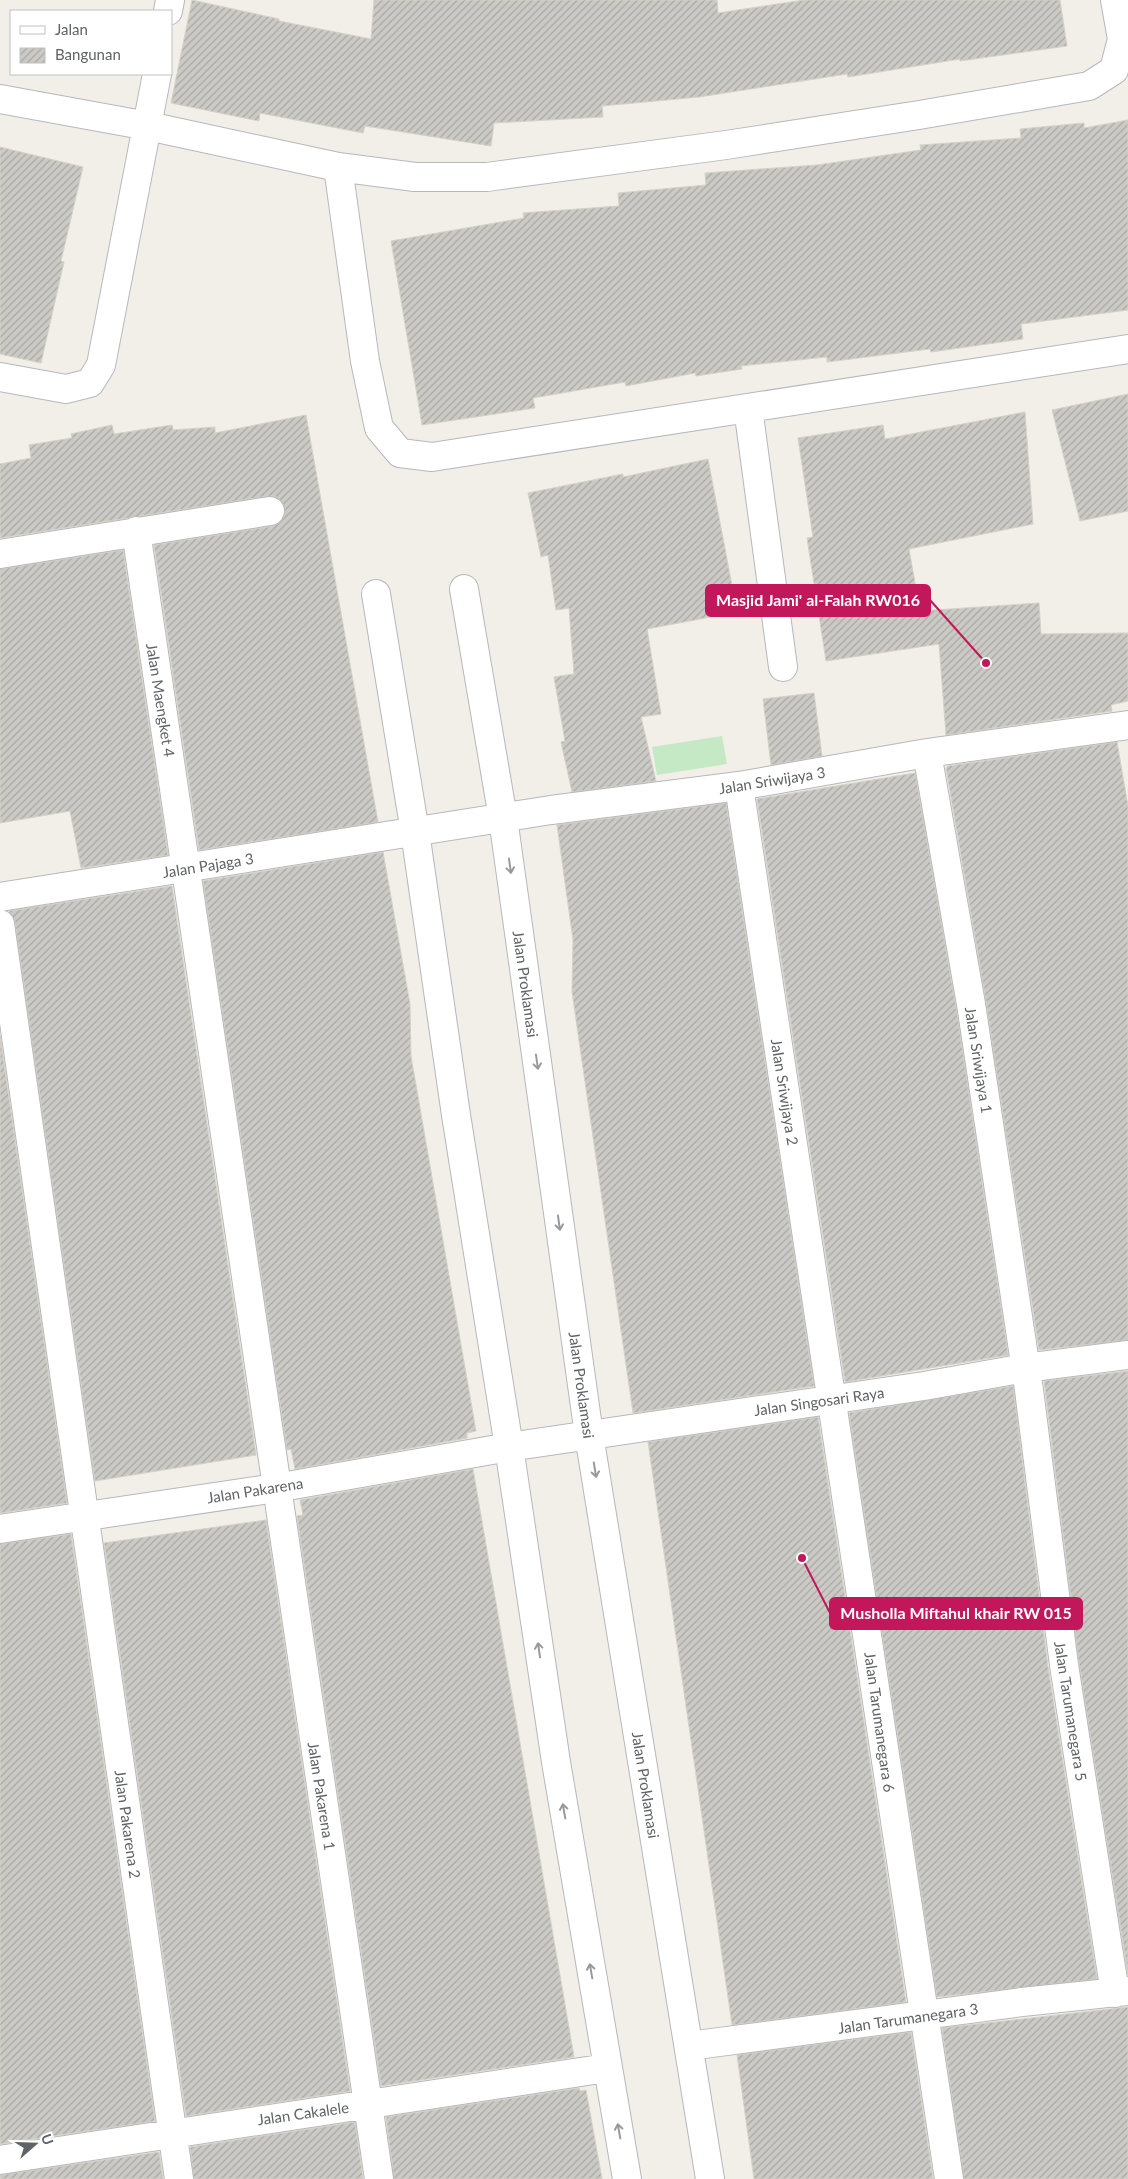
<svg xmlns="http://www.w3.org/2000/svg" width="1128" height="2179" font-family="Lato,sans-serif">
<style>
.pitch{fill:#c5e8c5}
.building{fill:url(#building-hatch);stroke:#d6d1c6}
.lines{fill:none;stroke-linecap:round;stroke-linejoin:round}
.street-casing{stroke:#b5b8bc;stroke-width:30}
.street{stroke:#fff;stroke-width:28}
.oneway{stroke:#979a9d}
.labels{text-anchor:middle;dominant-baseline:central;stroke-width:4;stroke-linejoin:round;paint-order:stroke}
.street-label{font-size:15px;fill:#5f6368;stroke:#fff}
.leader{fill:none;stroke:#c2185b;stroke-width:2}
.callout-dot{fill:#c2185b;stroke:#fff;stroke-width:2}
.callout{fill:#c2185b;stroke:#c2185b;stroke-width:2}
.callout-label{font-size:16px;text-anchor:middle;font-weight:bold;fill:#fff}
</style>
<defs>
<pattern id="building-hatch" width="6" height="6" patternUnits="userSpaceOnUse" patternTransform="scale(1.25)"><rect width="6" height="6" fill="#cccac5"/><path d="M-1 1l2-2M0 6l6-6M5 7l2-2" fill="none" stroke="#a9a8a4"/></pattern>
</defs>
<rect width="100%" height="100%" fill="#f1efe8"/>
<path class="pitch" d="M 722,736 L 727,764 L 657,775 L 652,747 Z"/>
<path class="building" d="M 192,0 L 279,19 L 279,21 L 371,39 L 374,0 L 717,0 L 718,13 L 804,0 L 1060,0 L 1067,46 L 960,61 L 960,59 L 848,77 L 847,74 L 699,97 L 602,106 L 603,117 L 494,123 L 491,146 L 365,126 L 363,133 L 260,113 L 259,121 L 171,103 Z
M 1128,120 L 1128,310 L 1021,324 L 1023,339 L 931,352 L 930,349 L 827,362 L 827,357 L 741,366 L 742,369 L 696,376 L 695,373 L 626,386 L 625,382 L 533,398 L 535,408 L 422,425 L 391,241 L 524,218 L 523,213 L 619,206 L 618,193 L 706,185 L 705,173 L 817,165 L 921,150 L 920,145 L 1021,138 L 1020,129 L 1084,123 L 1084,128 Z
M 0,147 L 83,167 L 61,261 L 64,262 L 41,363 L 0,354 Z
M 1128,394 L 1128,511 L 1080,521 L 1052,410 Z
M 1025,412 L 1033,524 L 909,549 L 920,611 L 1039,603 L 1041,634 L 1128,633 L 1128,701 L 1111,705 L 1112,711 L 946,735 L 939,644 L 826,661 L 807,538 L 813,537 L 798,438 L 883,425 L 885,439 Z
M 306,415 L 378,822 L 199,850 L 154,545 L 273,526 L 279,523 L 284,517 L 285,509 L 282,502 L 276,497 L 268,496 L 0,538 L 0,464 L 31,458 L 29,445 L 72,438 L 71,434 L 112,425 L 114,434 L 172,425 L 173,430 L 215,427 L 215,433 Z
M 708,459 L 737,612 L 647,629 L 661,714 L 641,717 L 656,781 L 572,792 L 561,742 L 565,741 L 554,677 L 574,674 L 569,608 L 556,610 L 548,555 L 541,557 L 528,493 L 623,474 L 623,477 Z
M 123,550 L 168,855 L 81,868 L 70,811 L 0,823 L 0,569 Z
M 814,693 L 822,756 L 771,765 L 763,699 Z
M 1117,742 L 1128,806 L 1128,1340 L 1039,1350 L 986,1001 L 946,768 L 948,766 Z
M 915,773 L 956,1007 L 1008,1355 L 845,1382 L 757,799 Z
M 726,803 L 814,1386 L 633,1413 L 572,992 L 573,940 L 557,825 Z
M 383,852 L 410,1004 L 411,1056 L 476,1431 L 467,1433 L 467,1438 L 295,1469 L 291,1449 L 287,1450 L 203,881 Z
M 172,886 L 256,1455 L 95,1481 L 15,922 L 9,911 Z
M 0,1035 L 67,1503 L 0,1513 Z
M 1128,1371 L 1128,1975 L 1079,1663 L 1044,1381 Z
M 1013,1386 L 1048,1667 L 1097,1979 L 937,1997 L 849,1413 Z
M 818,1417 L 906,2002 L 732,2025 L 648,1442 Z
M 473,1469 L 574,2057 L 381,2086 L 297,1516 L 303,1515 L 300,1500 Z
M 266,1520 L 350,2091 L 186,2116 L 104,1543 Z
M 71,1534 L 155,2121 L 0,2144 L 0,1544 Z
M 1128,2007 L 1128,2179 L 964,2179 L 942,2028 Z
M 911,2032 L 933,2179 L 754,2179 L 737,2055 Z
M 579,2088 L 580,2091 L 586,2090 L 602,2179 L 394,2179 L 386,2117 Z
M 355,2122 L 363,2179 L 194,2179 L 190,2147 Z
M 159,2152 L 163,2179 L 0,2179 L 0,2175 Z"/>
<g class="lines">
<g class="street-casing">
<path id="street" d="M 168,11 L 170,0
M 0,99 L 148,126 L 338,167 L 415,177 L 487,177 L 726,145 L 919,115 L 1089,86 L 1114,70 L 1122,39 L 1115,0
M 338,167 L 365,361 L 379,428 L 400,453 L 432,457 L 1128,349
M 0,377 L 66,389 L 90,383 L 101,365 L 157,74
M 748,408 L 783,667
M 136,531 L 379,2179
M 0,554 L 270,511
M 464,589 L 503,818 L 589,1435 L 710,2179
M 376,594 L 415,832 L 456,1115 L 509,1447 L 556,1762 L 627,2179
M 927,753 L 971,1004 L 1029,1390 L 1064,1665 L 1115,1993
M 739,786 L 949,2179
M 0,897 L 551,810 L 739,786 L 927,753 L 1128,725
M 0,924 L 179,2179
M 0,1529 L 276,1488 L 509,1447 L 924,1386 L 1025,1368 L 1128,1355
M 689,2046 L 1022,2002 L 1128,1991
M 0,2160 L 607,2068"/>
</g>
<use href="#street" class="street"/>
</g>
<defs><path id="oneway-shaft" d="M-6 0H5M1.5-3L5.5 0L1.5 3" fill="none" stroke-width="1.6" stroke-linecap="round" stroke-linejoin="round" transform="scale(1.25)"/></defs>
<g class="oneway">
<use href="#oneway-shaft" transform="translate(510 866) rotate(82)"/>
<use href="#oneway-shaft" transform="translate(537 1062) rotate(82)"/>
<use href="#oneway-shaft" transform="translate(559 1223) rotate(82)"/>
<use href="#oneway-shaft" transform="translate(595 1470) rotate(81)"/>
<use href="#oneway-shaft" transform="translate(539 1650) rotate(-98)"/>
<use href="#oneway-shaft" transform="translate(564 1811) rotate(-100)"/>
<use href="#oneway-shaft" transform="translate(591 1971) rotate(-100)"/>
<use href="#oneway-shaft" transform="translate(619 2131) rotate(-100)"/>
</g>
<g class="labels">
<g class="street-label">
<text transform="translate(161 700) rotate(81)">Jalan Maengket 4</text>
<text transform="translate(772 780) rotate(-9)">Jalan Sriwijaya 3</text>
<text transform="translate(208 865) rotate(-9)">Jalan Pajaga 3</text>
<text transform="translate(526 984) rotate(82)">Jalan Proklamasi</text>
<text transform="translate(979 1060) rotate(81)">Jalan Sriwijaya 1</text>
<text transform="translate(785 1092) rotate(81)">Jalan Sriwijaya 2</text>
<text transform="translate(582 1385) rotate(82)">Jalan Proklamasi</text>
<text transform="translate(819 1401) rotate(-8)">Jalan Singosari Raya</text>
<text transform="translate(255 1490) rotate(-9)">Jalan Pakarena</text>
<text transform="translate(1071 1711) rotate(81)">Jalan Tarumanegara 5</text>
<text transform="translate(880 1722) rotate(82)">Jalan Tarumanegara 6</text>
<text transform="translate(646 1785) rotate(81)">Jalan Proklamasi</text>
<text transform="translate(322 1796) rotate(81)">Jalan Pakarena 1</text>
<text transform="translate(128 1824) rotate(82)">Jalan Pakarena 2</text>
<text transform="translate(908 2018) rotate(-8)">Jalan Tarumanegara 3</text>
<text transform="translate(303 2113) rotate(-8)">Jalan Cakalele</text>
</g>
</g>
<path class="leader" d="M986 663L930 600M802 1558L830 1613"/>
<g class="callout-dot">
<circle cx="986" cy="663" r="5"/>
<circle cx="802" cy="1558" r="5"/>
</g>
<g class="callout">
<rect x="706" y="585" width="224" height="31" rx="5"/>
<rect x="830" y="1598" width="252" height="31" rx="5"/>
</g>
<g class="callout-label">
<text x="818" y="606">Masjid Jami' al-Falah RW016</text>
<text x="956" y="1619">Musholla Miftahul khair RW 015</text>
</g>
<rect x="10" y="10" width="162" height="65" fill="#ffffff" stroke="#bfc1c3"/>
<rect x="20" y="26" width="25" height="8" fill="#ffffff" stroke="#bfc1c3"/>
<text x="55" y="35" font-size="15" fill="#5f6368">Jalan</text>
<rect x="20" y="48" width="25" height="15" fill="url(#building-hatch)" stroke="#bfc1c3"/>
<text x="55" y="60" font-size="15" fill="#5f6368">Bangunan</text>
<g transform="translate(35 2144) rotate(70)" stroke="#ffffff" stroke-width="4" paint-order="stroke">
<path d="M0-4L9 19L0 12L-9 19Z" fill="#5f6368"/>
<text y="-8" font-size="14" font-weight="bold" text-anchor="middle" fill="#5f6368">U</text>
</g>
</svg>
